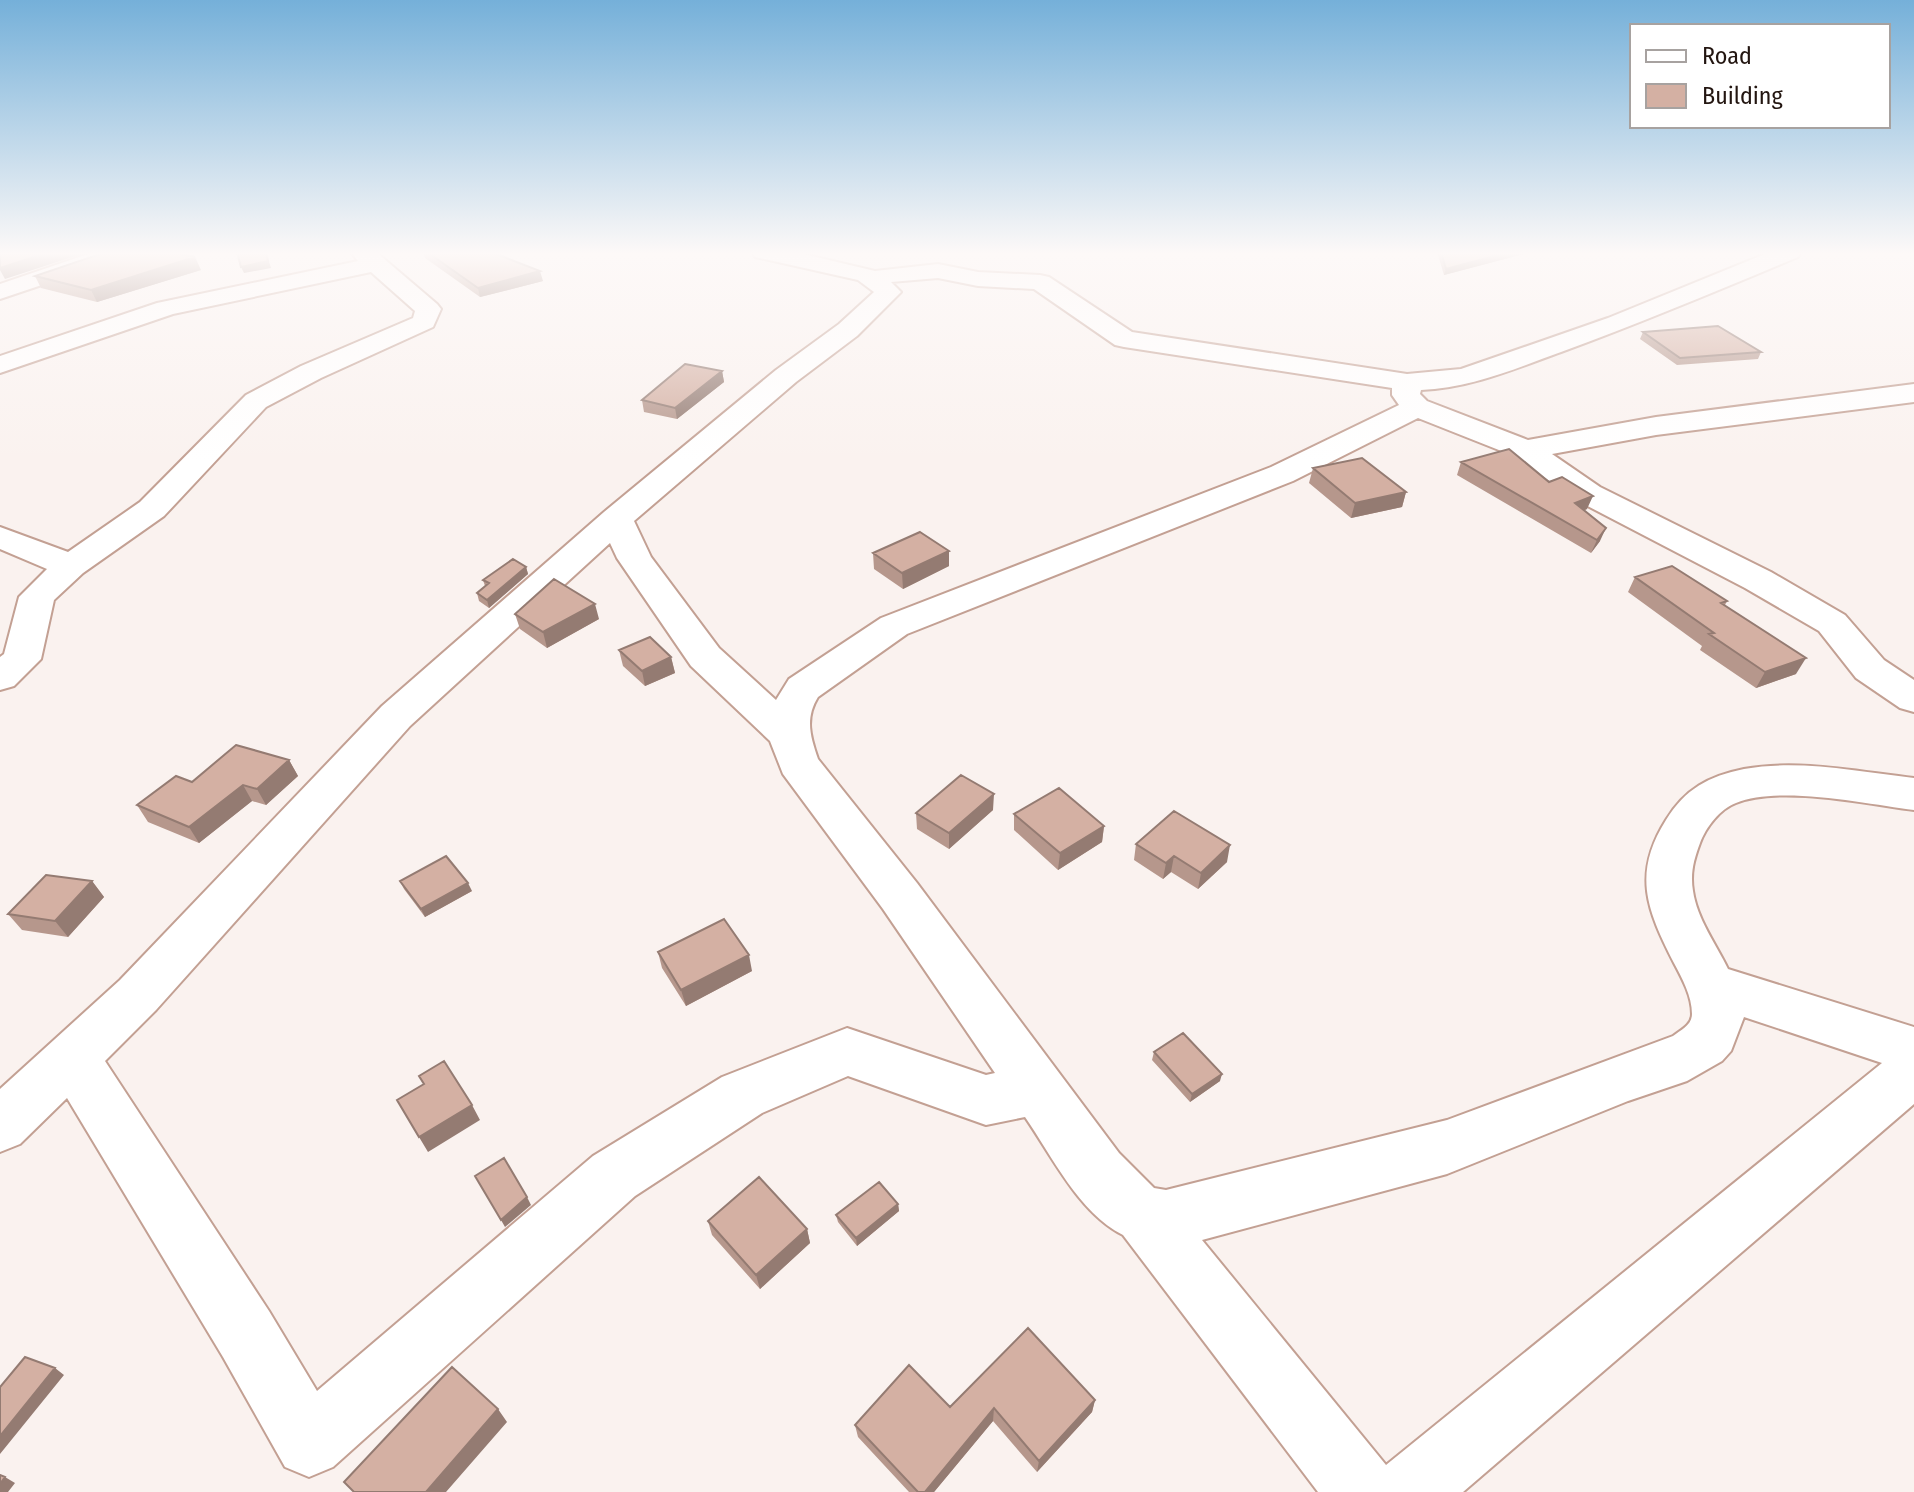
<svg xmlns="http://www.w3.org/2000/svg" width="1914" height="1492" font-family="'Fira Sans Condensed',sans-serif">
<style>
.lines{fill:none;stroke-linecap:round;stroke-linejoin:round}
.street-casing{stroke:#c3a093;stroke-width:4}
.street{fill:#fff;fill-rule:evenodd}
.wall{fill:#b6978c}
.shaded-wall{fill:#947b72}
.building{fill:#d4b0a3;stroke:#947b72;stroke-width:2}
</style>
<rect width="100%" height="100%" fill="#faf2ef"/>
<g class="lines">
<g class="street-casing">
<path id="street" d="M 94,252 L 128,252 L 125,257 L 0,299 L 0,284 Z
M 351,252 L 376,252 L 437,304 L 441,309 L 433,327 L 321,378 L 266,407 L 164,516 L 83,573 L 54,600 L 41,659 L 14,686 L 0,690 L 0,657 L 4,654 L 19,597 L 47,569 L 0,549 L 0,527 L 68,552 L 140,502 L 246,395 L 301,366 L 413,318 L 415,311 L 371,272 L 173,314 L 0,373 L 0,356 L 157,303 L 358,261 Z
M 752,252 L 795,252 L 875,271 L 938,264 L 978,272 L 1040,275 L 1049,277 L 1132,332 L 1407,374 L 1461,369 L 1608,318 L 1770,252 L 1801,252 L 1798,257 C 1719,290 1641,323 1561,352 C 1514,369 1470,388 1421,390 L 1420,394 L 1427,401 L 1528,440 L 1656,417 L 1914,384 L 1914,402 L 1656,435 L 1552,454 L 1600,487 L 1771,572 L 1845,615 L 1884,660 L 1914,680 L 1914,712 L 1900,708 L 1856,678 L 1819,631 L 1745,588 L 1578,501 L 1514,456 L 1418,418 L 1293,481 L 907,634 L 818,697 C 805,718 810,736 818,759 L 917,883 L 1119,1153 L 1154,1188 L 1166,1190 L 1186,1185 L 1447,1120 L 1673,1036 C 1681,1030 1692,1025 1692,1014 C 1692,996 1682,978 1674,963 C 1647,910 1632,874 1666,820 C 1685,789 1709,776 1744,769 C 1800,759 1859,772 1914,778 L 1914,810 C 1867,804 1779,785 1736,803 C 1720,809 1706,827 1700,843 C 1694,859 1690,873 1693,891 C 1697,919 1716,944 1728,969 L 1914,1027 L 1914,1104 L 1463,1492 L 1318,1492 L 1123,1235 C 1079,1213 1052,1156 1025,1117 L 986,1125 L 848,1076 L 762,1113 L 635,1196 L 333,1467 L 309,1477 L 285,1467 L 223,1357 L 67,1098 L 20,1144 L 0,1152 L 0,1089 L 120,980 L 382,706 L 604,512 L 776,370 L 839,324 L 874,292 L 858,280 L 755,257 ZM 938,278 L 978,286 L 1034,289 L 1115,345 L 1124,347 L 1392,388 L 1392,395 L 1399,405 L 1271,467 L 881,618 L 789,679 L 776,700 L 719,648 L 651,557 L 634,521 L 796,382 L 857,336 L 901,292 L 891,282 ZM 610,543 L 617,558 L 691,666 L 770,741 L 783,774 L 883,909 L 995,1073 L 986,1075 L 847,1028 L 722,1077 L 593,1156 L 317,1391 L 269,1311 L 105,1061 L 156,1010 L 410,726 ZM 1744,1017 L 1882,1063 L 1386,1465 L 1202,1240 L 1447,1174 L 1628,1101 L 1687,1081 L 1722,1061 L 1731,1051 Z"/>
</g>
<use href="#street" class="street"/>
</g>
<path class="wall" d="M 423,252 L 491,252 L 543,281 L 480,297 L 425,258 Z
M 1439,252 L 1531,252 L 1444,275 L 1438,255 Z
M 201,270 L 97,302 L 41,288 L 35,276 Z
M 1643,332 L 1761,352 L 1758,359 L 1677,365 L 1640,339 Z
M 722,371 L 724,382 L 677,419 L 644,412 L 642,400 Z
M 1461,462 L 1549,482 L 1587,509 L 1584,510 L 1600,541 L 1591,553 L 1457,475 Z
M 1313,468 L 1406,492 L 1402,507 L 1351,518 L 1309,483 Z
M 949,551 L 949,566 L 903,589 L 874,569 L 873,553 Z
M 526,567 L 528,574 L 489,608 L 479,601 L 477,593 L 485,586 L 483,580 Z
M 1635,577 L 1727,601 L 1725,605 L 1796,674 L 1756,688 L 1700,650 L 1702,646 L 1628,592 Z
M 515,614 L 599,619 L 547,648 L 520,629 Z
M 619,650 L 671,657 L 675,673 L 645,686 L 623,666 Z
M 289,760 L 298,776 L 266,805 L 252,801 L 199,843 L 148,822 L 137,805 L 192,782 Z
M 993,810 L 949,849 L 917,829 L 916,813 Z
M 1014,814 L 1104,826 L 1102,842 L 1058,870 L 1014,830 Z
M 1136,844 L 1227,862 L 1198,889 L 1171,872 L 1163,879 L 1134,860 Z
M 92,881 L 104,897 L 68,937 L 22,930 L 8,914 Z
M 400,881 L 472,891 L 425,917 L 404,889 Z
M 658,952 L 752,971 L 686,1006 L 662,968 Z
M 1154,1052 L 1220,1081 L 1190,1102 L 1152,1060 Z
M 898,1204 L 899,1211 L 857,1246 L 838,1222 L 836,1215 Z
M 708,1221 L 807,1229 L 810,1243 L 760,1289 L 712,1235 Z
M 1095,1400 L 1092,1412 L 1037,1472 L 993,1421 L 934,1492 L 909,1492 L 858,1437 L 855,1425 L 950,1407 Z"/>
<path class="shaded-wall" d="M 49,252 L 88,252 L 5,279 L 0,270 L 0,268 Z
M 266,252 L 271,268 L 244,273 L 241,267 Z
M 1509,252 L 1531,252 L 1444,275 L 1446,269 Z
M 195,257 L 201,270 L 97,302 L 91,290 Z
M 540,271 L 543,281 L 480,297 L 478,288 Z
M 722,371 L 724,382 L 677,419 L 675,408 Z
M 1406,492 L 1402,507 L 1351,518 L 1355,503 Z
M 1593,496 L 1587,509 L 1570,517 L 1575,503 Z
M 1606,528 L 1600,541 L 1591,553 L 1597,540 Z
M 949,551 L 949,566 L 903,589 L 902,573 Z
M 526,567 L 528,574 L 489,608 L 487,600 Z
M 595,604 L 599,619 L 547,648 L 543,632 Z
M 671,657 L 675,673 L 645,686 L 642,671 Z
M 1806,658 L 1796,674 L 1756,688 L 1765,672 Z
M 289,760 L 298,776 L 266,805 L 257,789 Z
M 243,785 L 252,801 L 199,843 L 189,827 Z
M 994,794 L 993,810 L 949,849 L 949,833 Z
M 1104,826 L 1102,842 L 1058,870 L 1060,853 Z
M 1230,845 L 1227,862 L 1198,889 L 1201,873 Z
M 1174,856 L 1171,872 L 1163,879 L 1166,863 Z
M 92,881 L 104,897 L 68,937 L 55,921 Z
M 468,883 L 472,891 L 425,917 L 421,909 Z
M 749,955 L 752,971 L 686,1006 L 681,990 Z
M 1222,1074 L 1220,1081 L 1190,1102 L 1192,1094 Z
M 472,1105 L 480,1120 L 428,1152 L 419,1137 Z
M 527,1197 L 531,1205 L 505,1227 L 501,1220 Z
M 898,1204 L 899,1211 L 857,1246 L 856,1238 Z
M 807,1229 L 810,1243 L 760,1289 L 756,1275 Z
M 55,1368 L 64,1375 L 0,1454 L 0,1436 Z
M 1095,1400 L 1092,1412 L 1037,1472 L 1039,1461 Z
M 994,1408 L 993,1421 L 934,1492 L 925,1492 Z
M 498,1409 L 507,1422 L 446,1492 L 426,1492 Z
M 5,1477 L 15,1483 L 8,1492 L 0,1492 L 0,1484 Z"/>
<path class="building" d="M 0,252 L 49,252 L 0,268 Z
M 106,252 L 169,252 L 195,257 L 91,290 L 35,276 Z
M 237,252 L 266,252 L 268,261 L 241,267 Z
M 427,252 L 491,252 L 540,271 L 478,288 Z
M 1441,252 L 1509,252 L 1446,269 Z
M 1718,326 L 1761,352 L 1680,358 L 1643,332 Z
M 685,364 L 722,371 L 675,408 L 642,400 Z
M 1509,449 L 1549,482 L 1562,477 L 1593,496 L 1575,503 L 1606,528 L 1597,540 L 1461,462 Z
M 1362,458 L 1406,492 L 1355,503 L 1313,468 Z
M 920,532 L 949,551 L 902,573 L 873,553 Z
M 513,559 L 526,567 L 487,600 L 477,593 L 489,583 L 483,580 Z
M 1672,566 L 1727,601 L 1721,603 L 1806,658 L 1765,672 L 1709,634 L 1714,633 L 1635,577 Z
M 554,579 L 595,604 L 543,632 L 515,614 Z
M 650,637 L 671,657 L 642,671 L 619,650 Z
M 236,745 L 289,760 L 257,789 L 243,785 L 189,827 L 137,805 L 176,776 L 192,782 Z
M 961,775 L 994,794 L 949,833 L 916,813 Z
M 1059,788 L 1104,826 L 1060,853 L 1014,814 Z
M 1174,811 L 1230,845 L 1201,873 L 1174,856 L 1166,863 L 1136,844 Z
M 446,856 L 468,883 L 421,909 L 400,881 Z
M 46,875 L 92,881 L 55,921 L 8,914 Z
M 724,919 L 749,955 L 681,990 L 658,952 Z
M 1183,1033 L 1222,1074 L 1192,1094 L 1154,1052 Z
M 444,1061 L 472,1105 L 419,1137 L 397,1100 L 424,1084 L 419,1076 Z
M 504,1158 L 527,1197 L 501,1220 L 475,1176 Z
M 759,1177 L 807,1229 L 756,1275 L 708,1221 Z
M 879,1182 L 898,1204 L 856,1238 L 836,1215 Z
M 1028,1328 L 1095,1400 L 1039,1461 L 994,1408 L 925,1492 L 918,1492 L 855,1425 L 909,1365 L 950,1407 Z
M 25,1357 L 55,1368 L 0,1436 L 0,1387 Z
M 452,1367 L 498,1409 L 426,1492 L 354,1492 L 344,1482 Z
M 0,1475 L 5,1477 L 0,1484 Z"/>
<linearGradient id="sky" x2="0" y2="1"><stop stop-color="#75b0d9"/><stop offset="0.55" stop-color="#fdf9f8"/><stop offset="1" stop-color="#fdf9f8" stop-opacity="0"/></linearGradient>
<rect width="1914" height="461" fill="url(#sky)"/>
<rect x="1630" y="24" width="260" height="104" fill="#ffffff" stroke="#a7a2a0" stroke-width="2"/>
<rect x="1646" y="50" width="40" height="12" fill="#ffffff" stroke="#a7a2a0" stroke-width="2"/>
<text x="1702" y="64" font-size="24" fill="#231611">Road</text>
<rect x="1646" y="84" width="40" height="24" fill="#d4b0a3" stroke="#a7a2a0" stroke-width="2"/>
<text x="1702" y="104" font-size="24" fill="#231611">Building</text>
</svg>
